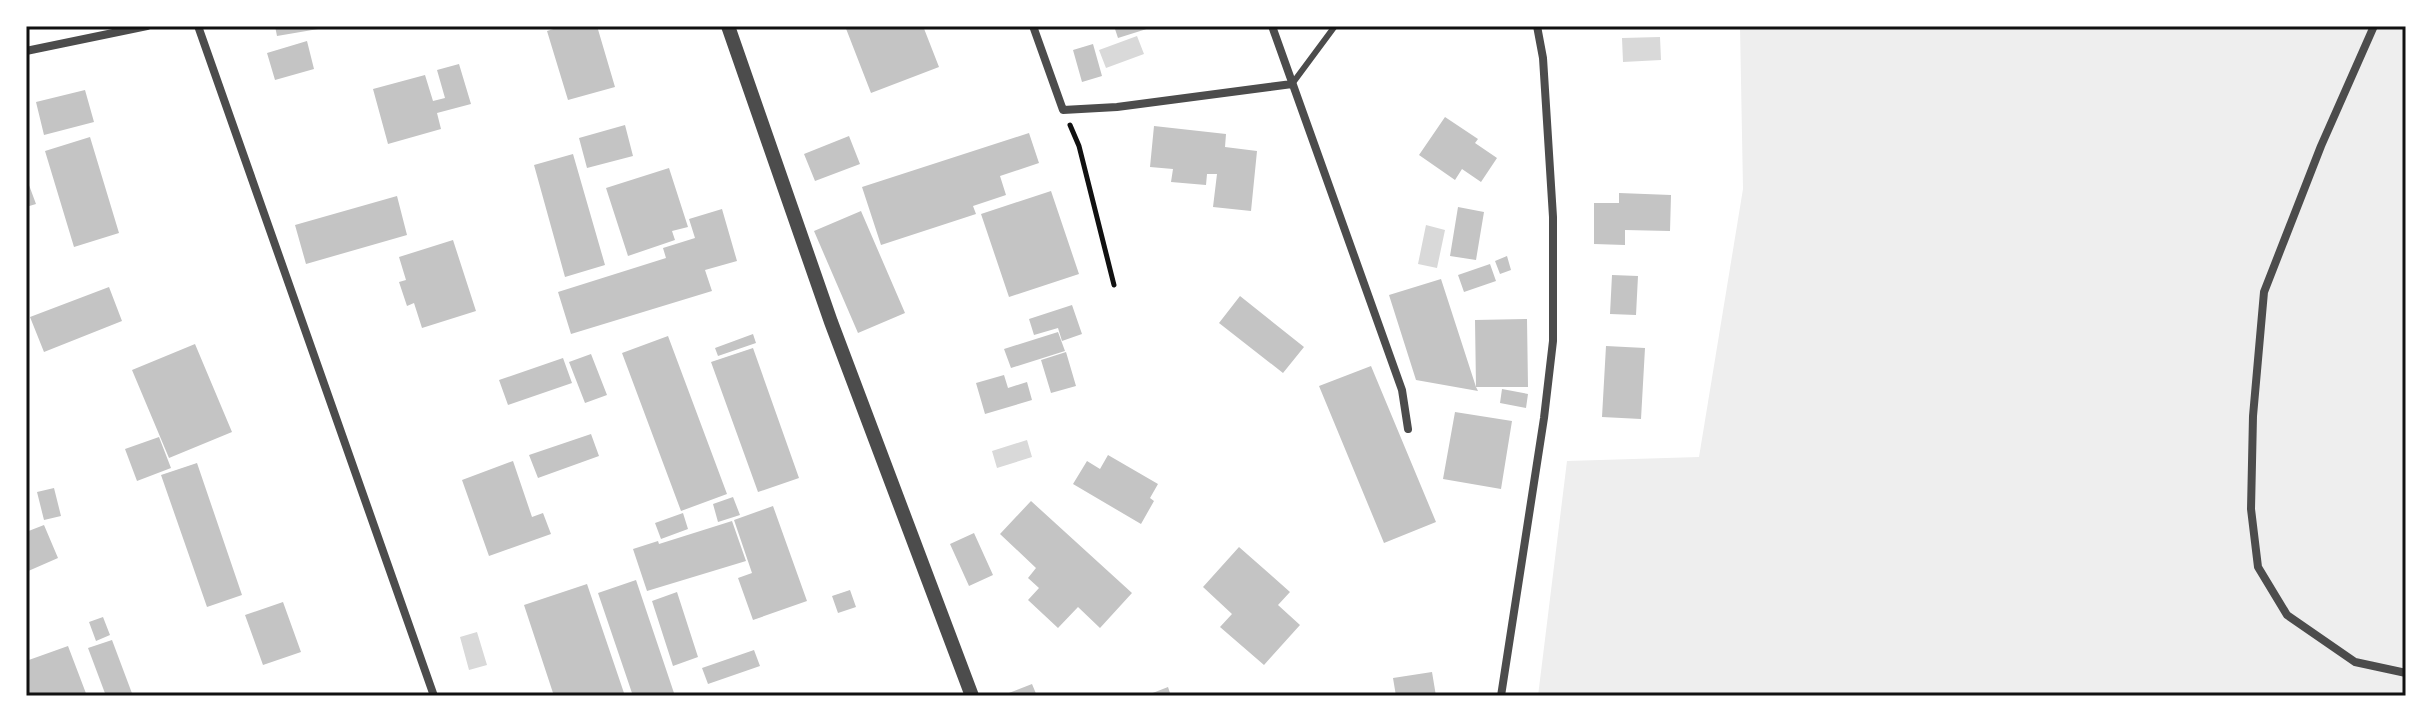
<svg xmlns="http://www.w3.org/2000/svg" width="2432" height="722" font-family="'DM Sans',sans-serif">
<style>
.green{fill:#eee}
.water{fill:#d9d9d9}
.building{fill:#c4c4c4}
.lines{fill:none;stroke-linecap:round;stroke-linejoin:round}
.path{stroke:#111;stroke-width:5}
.service{stroke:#4c4c4c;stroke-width:6}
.minor{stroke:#4c4c4c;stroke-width:8}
.tertiary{stroke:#4c4c4c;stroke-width:14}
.neatline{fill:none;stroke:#111;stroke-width:3}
</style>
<rect width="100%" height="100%" fill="#fff"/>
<path class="green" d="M 1740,26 L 2406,26 L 2406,696 L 1538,696 L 1567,461 L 1699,457 L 1743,189 Z"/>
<path class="water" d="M 1137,36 L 1144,54 L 1106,68 L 1099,50 Z
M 1660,37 L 1661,60 L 1623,62 L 1622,38 Z
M 1426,225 L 1445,230 L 1437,268 L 1418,264 Z
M 1027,440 L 1032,457 L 997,468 L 992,451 Z
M 477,632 L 487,665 L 469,670 L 460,637 Z"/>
<path class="building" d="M 275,26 L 324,26 L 324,28 L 277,36 Z
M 563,26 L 597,26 L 615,87 L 568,100 L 547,31 Z
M 845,26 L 923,26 L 939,67 L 871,93 Z
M 1114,26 L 1152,26 L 1153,27 L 1118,38 Z
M 307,41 L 314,69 L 275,80 L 267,53 Z
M 1093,44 L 1102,76 L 1082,82 L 1073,50 Z
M 459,64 L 471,104 L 437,113 L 441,129 L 388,144 L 373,89 L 425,75 L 433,101 L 445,98 L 437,70 Z
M 85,90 L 94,122 L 44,135 L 36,102 Z
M 1445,117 L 1478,139 L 1475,143 L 1497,158 L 1481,182 L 1462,169 L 1455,180 L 1419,155 Z
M 625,125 L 633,156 L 587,168 L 579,138 Z
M 1154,126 L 1226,134 L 1225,147 L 1257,151 L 1251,211 L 1213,207 L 1217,174 L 1207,174 L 1206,185 L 1171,182 L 1173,169 L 1150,167 Z
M 1029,133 L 1039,163 L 1000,176 L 1006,195 L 973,206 L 976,214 L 881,245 L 862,187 Z
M 849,136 L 860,164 L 815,181 L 804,154 Z
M 90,137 L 119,233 L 74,247 L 45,151 Z
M 573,154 L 605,265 L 565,277 L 534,165 Z
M 669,168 L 688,227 L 672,231 L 675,240 L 628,256 L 606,188 Z
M 26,177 L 36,204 L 26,207 Z
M 1051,191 L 1079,274 L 1009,297 L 981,214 Z
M 1619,193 L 1671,195 L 1670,231 L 1625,230 L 1625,245 L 1594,244 L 1594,203 L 1619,203 Z
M 397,196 L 407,235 L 306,264 L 295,225 Z
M 1458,207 L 1484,212 L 1476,260 L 1450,256 Z
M 722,209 L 737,261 L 705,270 L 712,291 L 571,334 L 558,292 L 666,258 L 663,248 L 695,238 L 689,219 Z
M 861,211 L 905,313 L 858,333 L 814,231 Z
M 453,240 L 476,311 L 422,328 L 414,303 L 407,306 L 399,282 L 406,280 L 399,257 Z
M 1507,256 L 1511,270 L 1500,274 L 1495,261 Z
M 1490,264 L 1496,281 L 1464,292 L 1458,275 Z
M 1612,275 L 1638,276 L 1636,315 L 1610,314 Z
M 1441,279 L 1476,387 L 1475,320 L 1527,319 L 1528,387 L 1476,387 L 1478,391 L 1416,380 L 1389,295 Z
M 109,287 L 122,321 L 44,352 L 30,317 Z
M 1240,296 L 1304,347 L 1283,373 L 1219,323 Z
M 1072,305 L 1082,334 L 1062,341 L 1058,328 L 1034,335 L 1029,319 Z
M 1058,332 L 1065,351 L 1011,368 L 1004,349 Z
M 753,334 L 756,343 L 718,356 L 715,348 Z
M 668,336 L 727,494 L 681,511 L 622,353 Z
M 195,344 L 232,432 L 169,458 L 132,370 Z
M 1606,346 L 1645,348 L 1641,419 L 1602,417 Z
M 753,348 L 799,478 L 758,492 L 711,362 Z
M 1066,352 L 1076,386 L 1051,393 L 1041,360 Z
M 591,354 L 607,395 L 585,403 L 569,362 Z
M 563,358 L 572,383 L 508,405 L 499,380 Z
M 1371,366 L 1436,522 L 1384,543 L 1319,386 Z
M 1004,375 L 1008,388 L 1027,382 L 1032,400 L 985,414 L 976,383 Z
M 1502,389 L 1528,394 L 1526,408 L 1500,403 Z
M 1455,412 L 1512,421 L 1501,489 L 1443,479 Z
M 591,434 L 599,456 L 538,478 L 529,455 Z
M 159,437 L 171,468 L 137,481 L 125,449 Z
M 1108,455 L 1158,484 L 1150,498 L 1154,501 L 1141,524 L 1073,484 L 1087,461 L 1100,469 Z
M 513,461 L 532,517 L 543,513 L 551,534 L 489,556 L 462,480 Z
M 197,463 L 242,595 L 207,607 L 161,475 Z
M 54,488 L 61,516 L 44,520 L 37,492 Z
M 733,497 L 740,515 L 718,522 L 713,504 Z
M 1031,501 L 1132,593 L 1100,628 L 1078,607 L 1058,628 L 1028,600 L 1039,588 L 1028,578 L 1036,568 L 1000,534 Z
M 773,506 L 807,601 L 753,620 L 738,578 L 752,573 L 734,520 Z
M 683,513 L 688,529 L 661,539 L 655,523 Z
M 732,521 L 746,561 L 647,591 L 633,549 L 658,541 L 659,544 Z
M 44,525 L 58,558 L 26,572 L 26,532 Z
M 974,533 L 993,575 L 969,586 L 950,544 Z
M 1239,547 L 1290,592 L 1278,605 L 1300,625 L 1264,665 L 1220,627 L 1232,614 L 1203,587 Z
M 636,580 L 675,696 L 633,696 L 598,593 Z
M 587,584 L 624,693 L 616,696 L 554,696 L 524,605 Z
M 850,590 L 856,607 L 838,613 L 832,596 Z
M 677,592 L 698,657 L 673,666 L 652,601 Z
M 283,602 L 301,652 L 263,665 L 245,615 Z
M 103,617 L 110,635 L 96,641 L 89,622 Z
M 112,640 L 133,696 L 106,696 L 88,648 Z
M 68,646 L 87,696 L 27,696 L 26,661 Z
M 754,650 L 760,666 L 708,684 L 702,668 Z
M 1432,672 L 1436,696 L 1396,696 L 1393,678 Z
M 1032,684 L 1037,696 L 1001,696 Z
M 1168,687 L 1171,696 L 1145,696 Z"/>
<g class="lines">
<path class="path" d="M 1070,125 L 1079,146 L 1114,285"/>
<path class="service" d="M 1292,84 L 1335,26"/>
<path class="minor" d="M 198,26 L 434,696
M 1033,26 L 1063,110 L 1117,107 L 1292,84
M 1272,26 L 1402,390 L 1408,429
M 2374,26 L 2321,146 L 2264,292 L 2253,416 L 2251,509 L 2258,567 L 2287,615 L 2355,662 L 2406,673
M 26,51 L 147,26
M 1501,696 L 1544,418 L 1553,341 L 1553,217 L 1543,58 L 1537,26"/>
<path class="tertiary" d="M 728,26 L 831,322 L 972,696"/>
</g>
<rect width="2432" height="722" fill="none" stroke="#ffffff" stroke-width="56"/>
<rect x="28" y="28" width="2376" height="666" class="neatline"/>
</svg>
